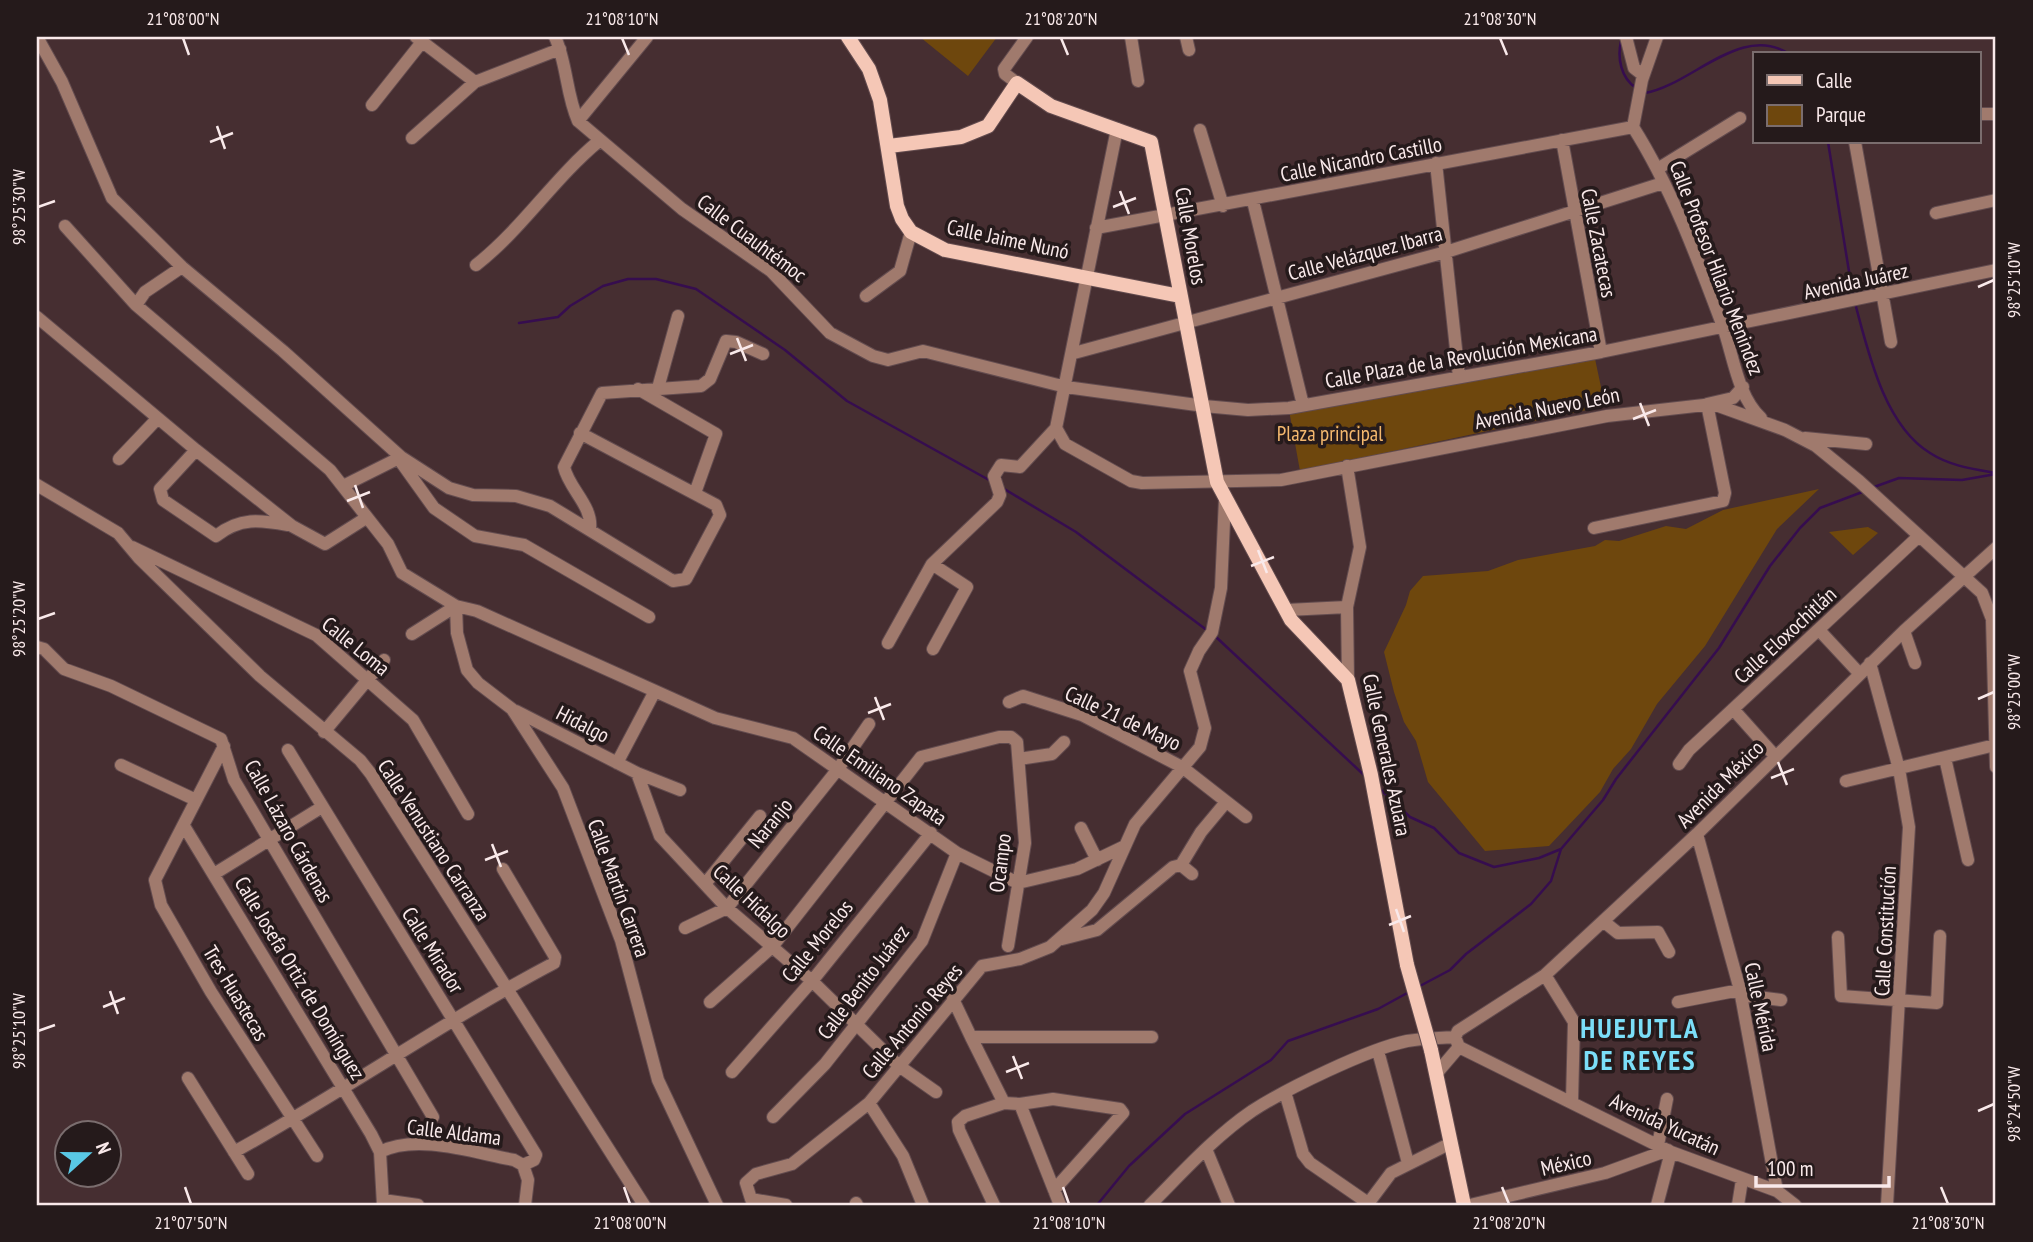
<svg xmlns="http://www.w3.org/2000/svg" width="2033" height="1242" font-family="'PT Sans Narrow',sans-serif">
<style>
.green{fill:#6e470d}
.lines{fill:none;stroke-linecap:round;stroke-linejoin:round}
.stream{stroke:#360d4f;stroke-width:2.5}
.minor-casing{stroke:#634c4f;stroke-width:14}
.major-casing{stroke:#634c4f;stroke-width:16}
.minor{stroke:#a07a6d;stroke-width:12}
.major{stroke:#f5c7b6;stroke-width:14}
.major-bridge-casing{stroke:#634c4f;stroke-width:16;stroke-linecap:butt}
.major-bridge{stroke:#f5c7b6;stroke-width:14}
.ticks{fill:none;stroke:#f9e9ea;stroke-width:2.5}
.labels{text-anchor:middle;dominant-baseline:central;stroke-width:7;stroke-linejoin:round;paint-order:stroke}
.street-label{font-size:21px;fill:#f9e9ea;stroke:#251a1b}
.park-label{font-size:21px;fill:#f4b86e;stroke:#251a1b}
.district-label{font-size:28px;font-weight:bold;letter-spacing:2px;fill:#7bdef8;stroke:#251a1b}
.neatline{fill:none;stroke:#f9e9ea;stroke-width:2.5}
.ticks-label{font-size:18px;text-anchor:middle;fill:#f9e9ea}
</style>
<rect width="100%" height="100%" fill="#462e31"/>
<path class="green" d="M 920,37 L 997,37 L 968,76 Z
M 1594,354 L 1605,406 L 1300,471 L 1289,410 Z
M 1819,489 L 1777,529 L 1705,646 L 1657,704 L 1631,749 L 1613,769 L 1600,792 L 1549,846 L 1485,851 L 1428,782 L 1416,741 L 1404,722 L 1394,692 L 1384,652 L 1406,605 L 1410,591 L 1423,576 L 1488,571 L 1518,560 L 1595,546 L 1605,540 L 1619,541 L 1666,526 L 1686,529 L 1723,510 Z
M 1868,527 L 1878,533 L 1853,555 L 1829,532 Z"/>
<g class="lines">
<path class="stream" d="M 1621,41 C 1617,58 1621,78 1636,88
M 1645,93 C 1690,86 1742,22 1789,54
M 1828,142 L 1853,296
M 1855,303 C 1868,351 1884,425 1930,453 C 1950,466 1973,469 1996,473
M 519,323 L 558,317 L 570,306 L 603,286 L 628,279 L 656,279 L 696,289 L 785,350 L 847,401 L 989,480
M 1001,487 L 1076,532 L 1208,631
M 1874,487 L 1899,478 L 1962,480 L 1996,474
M 1216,637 L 1364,775
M 1380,789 L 1410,817 L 1434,828 L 1459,853 L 1494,867 L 1539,858 L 1561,849
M 1418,987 L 1450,970 L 1466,954 L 1531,904 L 1551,881 L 1561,849 L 1603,800 L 1616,779 L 1719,648 L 1770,566 L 1800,528 L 1820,508 L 1865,491
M 1097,1205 L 1129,1166 L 1185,1114 L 1271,1060 L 1288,1041 L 1378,1009 L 1409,992"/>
<g class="minor-casing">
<path id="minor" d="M 37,37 L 62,82 L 112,198 L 182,267 L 283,351 L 401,457 L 449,488 L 473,495 L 516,496 L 550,506 L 673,581 L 686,579 L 720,515 L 716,505 L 580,433
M 416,37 L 475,82
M 555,37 C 567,63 566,94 578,121 L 682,209 L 771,271 L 830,333 L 873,356 L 888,360 L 923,351 L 1066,387 L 1204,406 L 1248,410 L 1289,408 L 1601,352 L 1996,270
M 1131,37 L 1138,81
M 1186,37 L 1189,50
M 1626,37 L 1634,68 L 1643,75
M 1657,37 L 1642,80 L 1633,127 C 1671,187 1697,257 1722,324 C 1733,353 1737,396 1761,418
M 1017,83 L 1005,74 L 1004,69 L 1027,37
M 372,105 L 422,42
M 1979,114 L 1996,114
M 578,121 L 647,37
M 1117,129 L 1056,428 L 1065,444 L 1131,481 L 1142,483 L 1281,480 L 1607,416 L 1713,404 L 1785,430 L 1816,446 L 1859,481 L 1982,593 L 1992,619 L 1996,767
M 1200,130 L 1223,206
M 412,138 L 475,82 L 560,49
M 1562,140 L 1601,352
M 1855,142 L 1891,342
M 1436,163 L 1459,377
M 1659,168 L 1740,118
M 1253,201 L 1303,405
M 1936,213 L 1996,200
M 65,226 L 136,305 L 330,470 L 388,544 L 402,573 L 456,606 L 477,611 L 715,718 L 793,738 L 957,853 L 1018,883 L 1077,869 L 1123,847
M 1096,228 L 1633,127
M 476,265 C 522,229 554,178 599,141
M 866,296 L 900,271 L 911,232
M 136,305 L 145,292 L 182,267
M 37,317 L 196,450 L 292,526 L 325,544 L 366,518
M 1074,353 L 1446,252 L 1663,183
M 658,388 L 678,316
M 638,389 L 716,434 L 695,493
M 1805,438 L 1866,444
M 196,450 L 160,489 L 163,500 L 216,536 C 240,517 260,520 288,525
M 119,459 L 157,419
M 1347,466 L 1360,547 L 1347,607 L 1348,680
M 37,485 L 118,533 L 139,558 L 260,676 L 360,760 L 371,774 L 644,1205
M 343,486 L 401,457 L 401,462 L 434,508 L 475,536 L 524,545 L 649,617
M 1594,528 L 1723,501 L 1725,493 L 1707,404 L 1733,398 L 1743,387
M 590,529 C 593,506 569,489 564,467 L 602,393 L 701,386 L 710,379 L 726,341 L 736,342 L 763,354
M 132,547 L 316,635 L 413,720 L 468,814
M 932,564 L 967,587 L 933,649
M 456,606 L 457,633 L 467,670 L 478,683 L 512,709 L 563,788 L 621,940 L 658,1080 L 717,1205
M 1287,610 L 1347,607
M 1819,630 L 1859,673
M 1904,631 L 1915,663
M 412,634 L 456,606
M 888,643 L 932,564 L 997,502 L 1000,495 L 994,476 L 1001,465 L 1020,467 L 1056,428
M 37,647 L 44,649 L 64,669 L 111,686 L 221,739 L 234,780 L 433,1117
M 1870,663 L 1899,769 L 1909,827 L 1887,1205
M 1009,702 L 1023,696 L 1082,715 L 1182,767 L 1246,817
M 1733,709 L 1775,756
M 516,711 L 637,773 L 680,790
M 324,732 L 384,660
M 224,746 L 155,880 L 161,905 L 211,992 L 317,1156
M 288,750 L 536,1155 L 534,1160 L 523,1165
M 1945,758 L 1968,860
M 1019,759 L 1052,754 L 1064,742
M 617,763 L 655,691
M 1679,764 L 1689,750 L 1919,536
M 121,765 L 196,800
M 637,773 L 660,836 L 727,908 L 812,981 L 899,1066 L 936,1092
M 1846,781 L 1995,745
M 184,826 L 371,1134 L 380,1152 L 383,1205
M 1081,828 L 1097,860
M 1697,834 L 1740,990 L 1777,1191
M 1181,865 L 1201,832 L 1226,802
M 214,874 L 322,807
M 705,884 L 760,816
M 1603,921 L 1618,933 L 1658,932 L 1669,952
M 685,928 L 727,908 L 838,769 L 869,724
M 1838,937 L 1841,996 L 1937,1003 L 1940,936
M 1062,939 L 1097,930 L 1173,867 L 1181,865 L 1192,874
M 1545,975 L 1574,1022 L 1572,1101
M 953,999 L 971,1037 L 1152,1037
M 710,1002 L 772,947 L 921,757 L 999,737 L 1011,737 L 1017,742 L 1025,843 L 1008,946
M 1678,1002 L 1740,990 L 1749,996 L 1781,1000
M 971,1037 L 1004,1103
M 1378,1051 L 1408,1163
M 732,1072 L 812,981 L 931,833
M 1436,1074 L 1459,1047
M 188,1078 L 248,1174
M 1285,1092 L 1303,1154 L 1310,1163 L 1368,1203
M 869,1103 L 903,1156 L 923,1205
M 1020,1104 L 1060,1205
M 773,1117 L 825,1064 L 922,941 L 957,853
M 1658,1145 L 1667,1099
M 1206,1149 L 1229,1205
M 234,1152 C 342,1093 444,1021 554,963 L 555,957 L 503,869
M 380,1152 C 417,1133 475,1153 514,1160 L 523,1165
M 523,1165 L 528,1180 L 525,1205
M 383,1200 L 418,1205
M 856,1203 L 857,1205
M 786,1205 L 751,1199 L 746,1183 L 756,1174 L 792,1164 L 869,1103 L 982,966 L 1020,959 L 1050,947 L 1092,910 L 1104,893 L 1135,824 L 1200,747 L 1205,728 L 1190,671 L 1199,651 L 1212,632 L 1221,588 L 1225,499
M 994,1205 L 959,1130 L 958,1122 L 965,1116 L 1004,1103 L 1020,1104 L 1053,1099 L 1120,1109 L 1123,1113 L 1054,1190
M 1150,1205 C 1182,1173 1214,1137 1252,1111 C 1286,1089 1368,1049 1407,1041 C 1423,1038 1440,1038 1455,1037
M 1367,1205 L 1391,1173 L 1451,1143
M 1470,1205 L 1605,1173 L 1668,1150
M 1657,1205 L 1671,1152
M 1738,1205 L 1742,1180
M 1795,1205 L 1777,1191 L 1671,1152 L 1459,1047 L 1455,1037 L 1458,1031 L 1545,975 L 1697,834 L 1904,631 L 1996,548"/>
</g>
<g class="major-casing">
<path id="major" d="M 848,37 L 869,69 L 880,100 L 897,206 L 902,219 L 911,232 L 945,250 L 1180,296
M 889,146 L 961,137 L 988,126 L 1017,83 L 1051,106 L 1151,142 L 1217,482 L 1291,620 L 1348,680 L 1371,775 L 1407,965
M 1431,1050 L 1464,1205"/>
</g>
<use href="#minor" class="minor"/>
<use href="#major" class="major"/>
<g class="major-bridge-casing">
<path id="major-bridge" d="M 1407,965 L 1431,1050"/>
</g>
<use href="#major-bridge" class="major-bridge"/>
</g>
<path class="ticks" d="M 183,38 L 189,55M 622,38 L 629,55M 1061,38 L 1068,55M 1500,38 L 1507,55M 217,126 L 225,149M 210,142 L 233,133M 1120,191 L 1129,214M 38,207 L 55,201M 1113,207 L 1136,198M 1978,287 L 1994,280M 737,338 L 746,361M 730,354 L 753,345M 1640,403 L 1649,426M 1633,419 L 1656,410M 355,485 L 363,508M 347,501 L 370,492M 1258,550 L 1267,573M 1251,566 L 1274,557M 38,619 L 55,613M 875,697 L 884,720M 1978,699 L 1994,692M 868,713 L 891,704M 1778,762 L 1787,785M 1771,778 L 1794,769M 492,844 L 501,867M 485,860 L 508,851M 1396,909 L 1404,932M 1389,925 L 1411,916M 110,991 L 118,1014M 103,1007 L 125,998M 38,1031 L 55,1025M 1013,1056 L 1022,1079M 1006,1072 L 1029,1063M 1978,1111 L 1994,1104M 185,1187 L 191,1204M 624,1187 L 630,1204M 1063,1187 L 1069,1204M 1502,1187 L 1509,1204M 1941,1187 L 1948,1204"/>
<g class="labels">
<g class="street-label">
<text transform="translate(1361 159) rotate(-11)">Calle Nicandro Castillo</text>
<text transform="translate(1191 236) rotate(80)">Calle Morelos</text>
<text transform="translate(752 238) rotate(37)">Calle Cuauhtémoc</text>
<text transform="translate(1008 239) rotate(12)">Calle Jaime Nunó</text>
<text transform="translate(1599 243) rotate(79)">Calle Zacatecas</text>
<text transform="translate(1365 253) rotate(-15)">Calle Velázquez Ibarra</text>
<text transform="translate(1717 268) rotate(69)">Calle Profesor Hilario Menindez</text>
<text transform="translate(1856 281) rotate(-12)">Avenida Juárez</text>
<text transform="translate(1461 357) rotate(-10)">Calle Plaza de la Revolución Mexicana</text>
<text transform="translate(1547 408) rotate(-11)">Avenida Nuevo León</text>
<text transform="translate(1785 635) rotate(-43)">Calle Eloxochitlán</text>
<text transform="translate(356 646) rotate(39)">Calle Loma</text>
<text transform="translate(1123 718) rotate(25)">Calle 21 de Mayo</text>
<text transform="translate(583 724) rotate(27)">Hidalgo</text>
<text transform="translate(1387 755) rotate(78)">Calle Generales Azuara</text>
<text transform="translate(880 775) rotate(35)">Calle Emiliano Zapata</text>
<text transform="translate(1720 784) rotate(-45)">Avenida México</text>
<text transform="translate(770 823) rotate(-51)">Naranjo</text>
<text transform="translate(289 831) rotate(61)">Calle Lázaro Cárdenas</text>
<text transform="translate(434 840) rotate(57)">Calle Venustiano Carranza</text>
<text transform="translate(1000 863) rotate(-83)">Ocampo</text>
<text transform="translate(619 888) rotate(70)">Calle Martín Carrera</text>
<text transform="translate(752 901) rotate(43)">Calle Hidalgo</text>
<text transform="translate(1885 931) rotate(-87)">Calle Constitución</text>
<text transform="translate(817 941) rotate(-51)">Calle Morelos</text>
<text transform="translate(433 950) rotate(58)">Calle Mirador</text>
<text transform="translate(300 978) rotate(59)">Calle Josefa Ortiz de Domínguez</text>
<text transform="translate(863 982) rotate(-53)">Calle Benito Juárez</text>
<text transform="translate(236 993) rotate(59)">Tres Huastecas</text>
<text transform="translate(1761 1007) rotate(78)">Calle Mérida</text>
<text transform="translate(912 1021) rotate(-50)">Calle Antonio Reyes</text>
<text transform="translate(1665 1124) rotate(25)">Avenida Yucatán</text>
<text transform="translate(454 1132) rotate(7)">Calle Aldama</text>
<text transform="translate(1566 1163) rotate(-13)">México</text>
</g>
<g class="park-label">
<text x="1330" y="433">Plaza principal</text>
</g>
<g class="district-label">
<text x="1640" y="1027">HUEJUTLA<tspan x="1640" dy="32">DE REYES</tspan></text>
</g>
</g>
<rect width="2033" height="1242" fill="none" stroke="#251a1b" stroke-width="77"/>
<rect x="1753" y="52" width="228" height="91" fill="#251a1b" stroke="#7a6d6e" stroke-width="2"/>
<rect x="1767" y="75" width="35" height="10" fill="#f5c7b6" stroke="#7a6d6e" stroke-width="2"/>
<text x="1816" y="88" font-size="21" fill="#f9e9ea">Calle</text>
<rect x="1767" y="105" width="35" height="21" fill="#6e470d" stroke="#7a6d6e" stroke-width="2"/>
<text x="1816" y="122" font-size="21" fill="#f9e9ea">Parque</text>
<g transform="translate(88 1154) rotate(69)"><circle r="33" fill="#251a1b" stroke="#7a6d6e" stroke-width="2"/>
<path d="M0-5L12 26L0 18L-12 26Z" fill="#59c8e5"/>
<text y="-10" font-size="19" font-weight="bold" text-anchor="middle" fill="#f9e9ea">N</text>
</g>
<path d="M1756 1176v10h133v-10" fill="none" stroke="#f9e9ea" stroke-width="3.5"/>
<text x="1767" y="1176" font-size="21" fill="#f9e9ea" stroke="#251a1b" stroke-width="5" paint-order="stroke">100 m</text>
<rect x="38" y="38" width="1956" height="1166" class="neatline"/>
<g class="ticks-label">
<text x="183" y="25">21°08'00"N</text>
<text x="622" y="25">21°08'10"N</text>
<text x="1061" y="25">21°08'20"N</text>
<text x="1500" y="25">21°08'30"N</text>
<text transform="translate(19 207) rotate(-90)" y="6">98°25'30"W</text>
<text transform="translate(2014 280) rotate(-90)" y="6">98°25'10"W</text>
<text transform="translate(19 619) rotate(-90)" y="6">98°25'20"W</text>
<text transform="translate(2014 692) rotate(-90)" y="6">98°25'00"W</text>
<text transform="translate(19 1031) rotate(-90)" y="6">98°25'10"W</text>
<text transform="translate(2014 1104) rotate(-90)" y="6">98°24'50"W</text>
<text x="191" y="1229">21°07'50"N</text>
<text x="630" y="1229">21°08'00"N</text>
<text x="1069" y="1229">21°08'10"N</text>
<text x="1509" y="1229">21°08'20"N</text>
<text x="1948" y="1229">21°08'30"N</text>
</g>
</svg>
